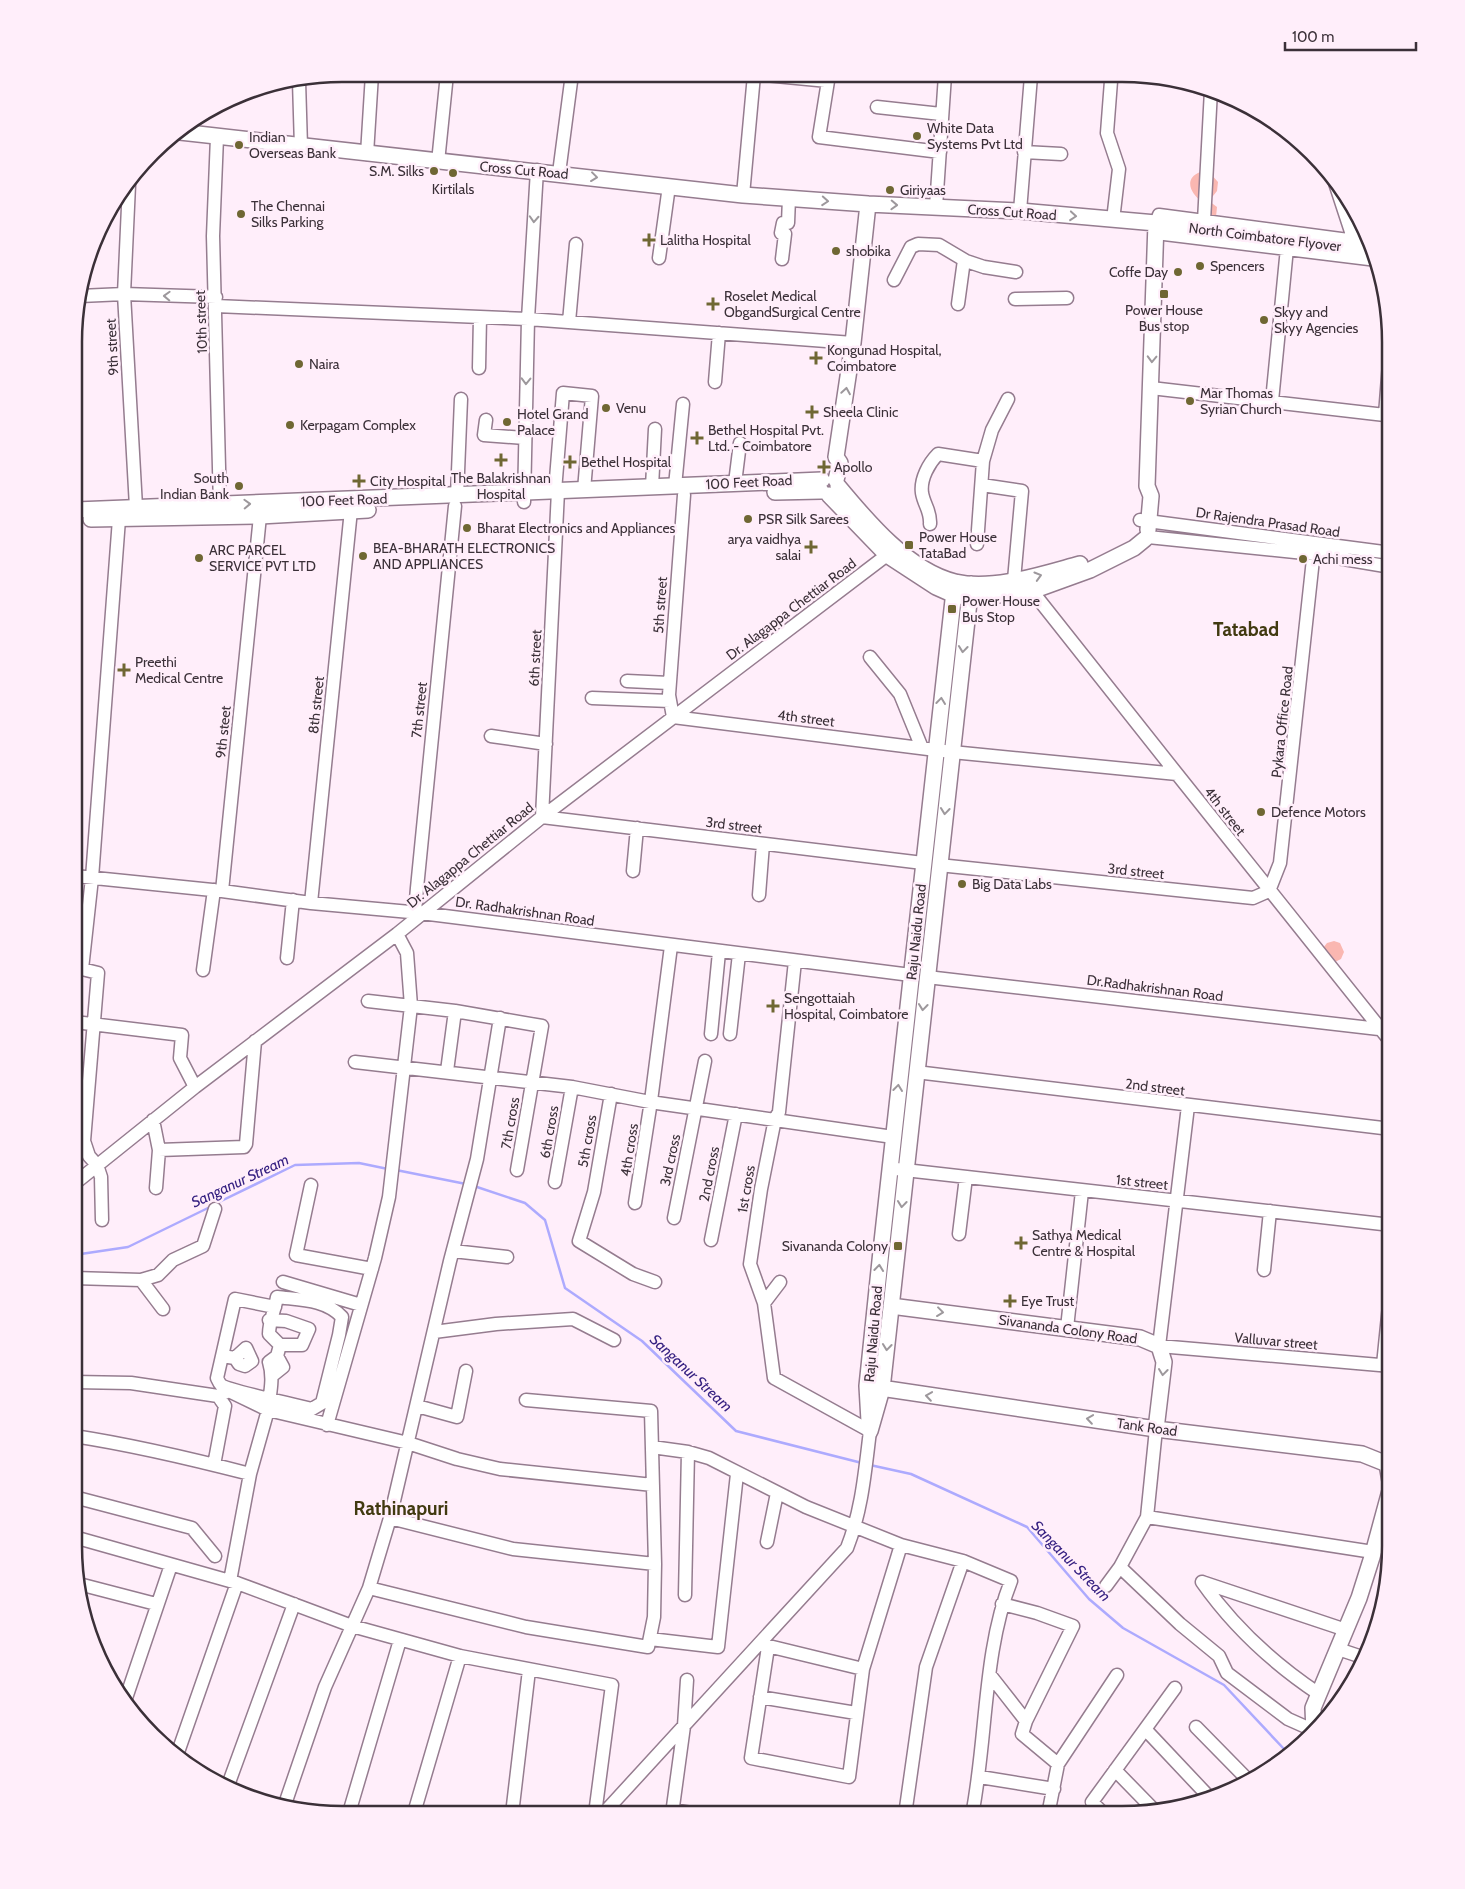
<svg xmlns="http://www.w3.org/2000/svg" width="1465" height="1889" font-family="Cabin,sans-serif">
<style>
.green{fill:#fab7b1}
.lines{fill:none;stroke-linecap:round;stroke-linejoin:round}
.stream{stroke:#adaafe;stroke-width:2.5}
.minor-casing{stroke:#957c8f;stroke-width:15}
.major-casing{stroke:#957c8f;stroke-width:18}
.minor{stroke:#fff;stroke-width:12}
.major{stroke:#fff;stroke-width:15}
.oneway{stroke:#9d989c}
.poi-dot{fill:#6f6733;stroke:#ffeefa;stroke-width:2}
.labels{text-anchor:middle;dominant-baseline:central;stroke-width:5;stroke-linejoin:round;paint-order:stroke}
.poi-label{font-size:14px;fill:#3b3038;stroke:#ffeefa;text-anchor:start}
.street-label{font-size:14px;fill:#3b3038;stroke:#ffeefa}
.water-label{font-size:15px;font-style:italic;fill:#372282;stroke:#ffeefa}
.district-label{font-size:19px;font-weight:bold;fill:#413a10;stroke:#ffeefa}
.rim{fill:none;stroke:#3b3038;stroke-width:2.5}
</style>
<rect width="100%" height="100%" fill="#ffeefa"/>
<path class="green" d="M 1200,172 L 1209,172 L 1218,182 L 1217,191 L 1209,201 L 1217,207 L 1216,217 L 1199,216 C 1197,210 1198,206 1202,202 C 1191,194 1183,179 1200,172 Z
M 1334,941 L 1340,943 L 1344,952 L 1341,959 L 1335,962 L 1323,948 L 1327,943 Z"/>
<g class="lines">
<path class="stream" d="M 396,1170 L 466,1184
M 474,1186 L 525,1203 L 545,1220 L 565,1288 L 642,1341 L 736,1431 L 862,1463
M 215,1204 L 295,1165 L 359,1163 L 388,1169
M 74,1255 L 128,1247 L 210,1207
M 870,1465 L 911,1474 L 1027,1527 L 1089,1599 L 1123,1628 L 1224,1685 L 1284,1749 L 1288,1756"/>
<g class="minor-casing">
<path id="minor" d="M 765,75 L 828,81 L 829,75
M 299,81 L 301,147
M 828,81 L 819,137 L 940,152
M 1111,81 L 1107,133 L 1119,169 L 1113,220
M 877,107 L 941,114
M 217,137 L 213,236 L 220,506
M 1024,152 L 1061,154
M 367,154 L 372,74
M 438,162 L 447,74
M 559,173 L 572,74
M 1333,177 L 1354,241
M 129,185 L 124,294 L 136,507
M 743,195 L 754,75
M 936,207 L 945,75
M 1020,211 L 1031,76
M 1204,221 L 1211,90
M 1156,223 L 1159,215 L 1371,243
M 1156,233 L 1377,260
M 659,258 L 669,186
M 782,259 L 785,234 L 781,233 L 783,223 L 788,223 L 789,198
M 894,280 L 911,247 L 918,244 L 939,245 L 966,261 L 984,267 L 1016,272
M 80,296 L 124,294 L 216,297
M 1015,299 L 1067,298
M 958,304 L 964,260
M 216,306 L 528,319 L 853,343
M 569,322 L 576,244
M 479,368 L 480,317
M 715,382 L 719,333
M 1151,388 L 1385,415 L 1391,338
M 1272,401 L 1287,248
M 486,420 L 484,435 L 525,438
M 735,483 L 740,443
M 982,485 L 1022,491 L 1014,580
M 675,486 L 683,404
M 652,487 L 655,429
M 555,491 L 563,393 L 592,396 L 584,490
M 558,491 L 542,817 L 923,863
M 684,495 L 669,695 L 673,717 L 952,752 L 1177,774 L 1391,1042
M 457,496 L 461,399
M 524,502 L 528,319 L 537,170
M 1140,520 L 1391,553
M 930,524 C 931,511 924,505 922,493 C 920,479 929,463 938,454 L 983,461
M 1148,537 L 1314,554 L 1391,567
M 977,544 L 983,461 L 992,430 L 1008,399
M 1032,591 L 1177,774
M 870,657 L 900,694 L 922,748
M 627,681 L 669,683
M 592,698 L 670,701
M 491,736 L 546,744
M 939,865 L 1253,898 L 1269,891 L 1280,863 L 1314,550
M 633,871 L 637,828
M 75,876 L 222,891 L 311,903 L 421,913 L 911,975
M 222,891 L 260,516
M 759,895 L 763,844
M 311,903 L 351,510
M 421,913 L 415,911 L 417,888 L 455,506
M 287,958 L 293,900
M 203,970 L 214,890
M 927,977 L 1379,1029
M 368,1001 L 455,1011 L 542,1026 L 517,1170
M 75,1022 L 182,1035 L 180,1058 L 195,1087
M 711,1034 L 719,952
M 730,1034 L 739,954
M 355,1062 L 572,1087 L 650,1102 L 893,1137
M 447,1071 L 455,1011
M 916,1072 L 1391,1129
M 611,1094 L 594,1192 L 579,1241 L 633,1274 L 655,1282
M 1188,1106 L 1159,1346 L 1391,1366
M 153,1120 L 159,1150 L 156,1188
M 159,1150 L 244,1147 L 246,1144 L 255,1041
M 896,1169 L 1391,1225
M 555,1182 L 572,1087
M 74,1184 L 195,1087 L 397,934 L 542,817 L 887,555
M 311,1185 L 296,1255 L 372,1269
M 635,1203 L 651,1101 L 671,946
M 674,1218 L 705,1061
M 102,1220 L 101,1177 L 97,1165 L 89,1156 L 84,1141 L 98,973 L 82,969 L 92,878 L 119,519
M 959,1234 L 966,1177
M 711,1240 L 736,1114
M 453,1251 L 507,1257
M 1264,1270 L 1270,1211
M 74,1278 L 141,1280 L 158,1275 L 173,1260 L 203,1246 L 215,1209
M 141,1280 L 163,1309
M 283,1282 L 361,1305
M 764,1303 L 780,1282
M 269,1320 L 286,1321 L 309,1329 L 302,1345 L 280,1345
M 1067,1328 L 1082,1191
M 434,1332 L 496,1324 L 573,1319 L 614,1340
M 222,1356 L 235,1358 L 239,1364 L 245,1366 L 252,1361 L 246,1348 L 235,1358
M 1383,1365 L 1391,1286
M 273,1375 L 283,1367 L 277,1356
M 74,1382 L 131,1383 L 218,1396 L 229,1391 L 268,1410 C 270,1393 274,1378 269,1362 L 277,1356 L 280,1345 L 269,1334 C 269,1321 275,1310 277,1297 C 300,1300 325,1299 342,1317 L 339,1335 L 322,1403 L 312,1409 C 299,1406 226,1389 221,1385 C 219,1383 218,1380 217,1378 L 235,1299 L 275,1307
M 417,1406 L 457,1417 L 466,1371
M 327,1425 L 375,1258 L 389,1197 L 411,1006 L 407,953 L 397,934
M 1156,1429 L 1147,1517 L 1373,1552
M 74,1436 C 133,1445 192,1459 250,1474 L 268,1410 L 408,1443 L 457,1459 L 500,1469 L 653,1485
M 652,1447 L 688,1452 L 709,1458 L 806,1507 L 901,1545 L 963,1561 L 1011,1581 C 983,1651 987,1740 972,1815
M 214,1465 L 225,1406 L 218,1396
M 74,1497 L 192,1528 L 215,1556
M 390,1518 L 513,1549 L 655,1564
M 74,1537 L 237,1583 L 352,1626 L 460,1656 L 612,1685 L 595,1814
M 767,1542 L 777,1493
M 1120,1567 L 1147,1517
M 230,1581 L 250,1474
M 1202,1582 C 1233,1626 1274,1664 1319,1694
M 1202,1582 L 1346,1630
M 79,1584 L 156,1604
M 1106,1586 L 1120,1567 L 1180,1624 L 1219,1656 L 1227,1673 L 1288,1719 L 1315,1731
M 369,1588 L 526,1627 L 648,1647 L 654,1617 L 655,1564 L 651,1411 L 526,1400
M 685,1595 L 688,1452
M 1002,1604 L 1037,1613 L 1073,1626 L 1026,1721
M 650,1639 L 718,1647 L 737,1474
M 760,1644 L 863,1669
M 768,1647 L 751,1758 L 849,1777 L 863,1669 L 901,1545
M 1338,1649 L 1365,1658
M 990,1675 L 1026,1721 L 1022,1734 L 1058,1764
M 760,1697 L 856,1713
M 125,1701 L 171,1565
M 1196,1727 L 1250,1782
M 1145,1729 L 1211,1799
M 177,1755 L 237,1583
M 1115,1770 L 1155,1811
M 980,1777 L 1054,1789
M 227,1788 L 294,1604
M 284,1807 L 325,1687 L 369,1588 L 390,1518 L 450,1261 L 477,1159 L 500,1018
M 672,1810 L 698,1814
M 349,1813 L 400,1640
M 414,1813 L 460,1656
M 512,1814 L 529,1670
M 603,1814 L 847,1548 C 862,1510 865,1471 870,1431 L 774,1378 L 764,1303 L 750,1264 L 761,1189 L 775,1119 L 779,1112 L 795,961
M 672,1814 L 684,1726 L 687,1680
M 905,1815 L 926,1667 L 963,1561
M 1048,1815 L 1058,1764 L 1117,1675
M 1105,1815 L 1092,1802 L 1175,1688"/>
</g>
<g class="major-casing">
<path id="major" d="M 180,132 L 743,195 L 868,204
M 836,457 L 853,343 L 868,204 L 1020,211 L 1156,223 L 1374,251
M 836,480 L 840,463 L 836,457
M 838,486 C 867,521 909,571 955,582 C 993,591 1043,574 1080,564
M 775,492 L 821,491
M 829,495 L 887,555 L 936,587 L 954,595 L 970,598 L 1032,591 L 1090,570 L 1134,548 L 1145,539
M 76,510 L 822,480
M 91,519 L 260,516 L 368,510
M 1148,530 L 1151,496 L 1147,486 L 1156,223
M 891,1306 L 1140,1338 L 1159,1346 L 1164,1362 L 1156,1429
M 874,1387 L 1156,1429 L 1362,1454 L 1387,1464 L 1391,1487 L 1372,1557 L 1359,1598 L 1313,1708 L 1314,1732
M 869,1421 L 867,1386 L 881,1251 L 955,582
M 870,1431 L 882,1389 L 971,584"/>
</g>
<use href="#minor" class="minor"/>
<use href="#major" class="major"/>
</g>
<defs><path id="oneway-chevron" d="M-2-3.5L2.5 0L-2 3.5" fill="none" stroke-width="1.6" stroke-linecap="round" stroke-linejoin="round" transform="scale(1.25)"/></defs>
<g class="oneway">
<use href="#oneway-chevron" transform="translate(594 177) rotate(7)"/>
<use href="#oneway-chevron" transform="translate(825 201) rotate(4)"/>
<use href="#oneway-chevron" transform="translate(894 205) rotate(2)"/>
<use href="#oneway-chevron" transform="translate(1073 216) rotate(5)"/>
<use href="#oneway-chevron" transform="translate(534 219) rotate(93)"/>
<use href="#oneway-chevron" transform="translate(167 296) rotate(-178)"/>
<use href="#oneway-chevron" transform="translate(1152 359) rotate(92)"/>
<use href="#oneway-chevron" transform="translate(526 381) rotate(91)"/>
<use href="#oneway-chevron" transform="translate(846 391) rotate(-81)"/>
<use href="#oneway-chevron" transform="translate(247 504) rotate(-2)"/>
<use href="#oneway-chevron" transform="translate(1038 576) rotate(-16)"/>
<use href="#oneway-chevron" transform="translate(963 649) rotate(96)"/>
<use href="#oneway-chevron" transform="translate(941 701) rotate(-83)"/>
<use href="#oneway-chevron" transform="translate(945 811) rotate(96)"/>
<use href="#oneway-chevron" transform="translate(923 1007) rotate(96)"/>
<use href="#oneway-chevron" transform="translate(898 1088) rotate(-83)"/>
<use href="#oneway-chevron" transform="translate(902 1204) rotate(96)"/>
<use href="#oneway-chevron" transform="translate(879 1268) rotate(-84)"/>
<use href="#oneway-chevron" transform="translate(940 1312) rotate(7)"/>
<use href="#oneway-chevron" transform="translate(887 1347) rotate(96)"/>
<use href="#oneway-chevron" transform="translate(1163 1372) rotate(97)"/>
<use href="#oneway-chevron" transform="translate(929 1396) rotate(-172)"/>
<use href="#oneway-chevron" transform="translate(1090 1419) rotate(-172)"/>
</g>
<g class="poi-dot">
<circle cx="917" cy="136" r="5"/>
<circle cx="239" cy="145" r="5"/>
<circle cx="434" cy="171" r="5"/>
<circle cx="453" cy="173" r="5"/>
<circle cx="890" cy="190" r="5"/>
<circle cx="241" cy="214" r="5"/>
<path d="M646.5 232.5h5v5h5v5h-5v5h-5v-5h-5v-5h5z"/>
<circle cx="836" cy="251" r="5"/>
<circle cx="1200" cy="266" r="5"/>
<circle cx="1178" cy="272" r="5"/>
<rect x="1159" y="289" width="10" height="10" rx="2.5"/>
<path d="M710.5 296.5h5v5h5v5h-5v5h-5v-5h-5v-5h5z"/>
<circle cx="1264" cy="320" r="5"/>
<path d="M813.5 350.5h5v5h5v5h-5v5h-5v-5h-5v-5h5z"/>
<circle cx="299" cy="364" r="5"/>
<circle cx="1190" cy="401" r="5"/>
<circle cx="606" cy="408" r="5"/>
<path d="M809.5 404.5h5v5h5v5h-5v5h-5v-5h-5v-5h5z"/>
<circle cx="507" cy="422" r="5"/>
<circle cx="290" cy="425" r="5"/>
<path d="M694.5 430.5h5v5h5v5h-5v5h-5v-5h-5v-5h5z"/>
<path d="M498.5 452.5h5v5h5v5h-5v5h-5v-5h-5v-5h5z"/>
<path d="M567.5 454.5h5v5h5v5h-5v5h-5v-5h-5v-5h5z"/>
<path d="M821.5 459.5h5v5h5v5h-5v5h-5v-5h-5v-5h5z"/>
<path d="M356.5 473.5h5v5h5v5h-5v5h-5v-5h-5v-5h5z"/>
<circle cx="239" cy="486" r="5"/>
<circle cx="748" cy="519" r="5"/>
<circle cx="467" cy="528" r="5"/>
<rect x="904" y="540" width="10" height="10" rx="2.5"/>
<path d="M808.5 539.5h5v5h5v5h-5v5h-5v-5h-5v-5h5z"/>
<circle cx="363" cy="556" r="5"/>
<circle cx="199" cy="558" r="5"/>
<circle cx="1303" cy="559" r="5"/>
<rect x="947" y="604" width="10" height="10" rx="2.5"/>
<path d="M121.5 662.5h5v5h5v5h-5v5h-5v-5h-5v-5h5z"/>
<circle cx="1261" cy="812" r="5"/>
<circle cx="962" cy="884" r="5"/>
<path d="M770.5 998.5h5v5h5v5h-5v5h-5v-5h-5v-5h5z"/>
<path d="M1018.5 1235.5h5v5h5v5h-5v5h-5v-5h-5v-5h5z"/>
<rect x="893" y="1241" width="10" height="10" rx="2.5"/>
<path d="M1007.5 1293.5h5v5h5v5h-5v5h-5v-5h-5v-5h5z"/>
</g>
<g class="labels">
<g class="poi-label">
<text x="927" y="128">White Data<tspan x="927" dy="16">Systems Pvt Ltd</tspan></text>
<text x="249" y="137">Indian<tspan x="249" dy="16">Overseas Bank</tspan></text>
<text x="424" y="171" text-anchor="end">S.M. Silks</text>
<text x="453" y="189" text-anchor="middle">Kirtilals</text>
<text x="900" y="190">Giriyaas</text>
<text x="251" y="206">The Chennai<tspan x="251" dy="16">Silks Parking</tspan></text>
<text x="660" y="240">Lalitha Hospital</text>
<text x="846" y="251">shobika</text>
<text x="1210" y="266">Spencers</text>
<text x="1168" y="272" text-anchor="end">Coffe Day</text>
<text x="724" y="296">Roselet Medical<tspan x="724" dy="16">ObgandSurgical Centre</tspan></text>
<text x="1164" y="310" text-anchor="middle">Power House<tspan x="1164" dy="16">Bus stop</tspan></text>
<text x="1274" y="312">Skyy and<tspan x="1274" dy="16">Skyy Agencies</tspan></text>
<text x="827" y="350">Kongunad Hospital,<tspan x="827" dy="16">Coimbatore</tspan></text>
<text x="309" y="364">Naira</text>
<text x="1200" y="393">Mar Thomas<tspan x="1200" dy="16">Syrian Church</tspan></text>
<text x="616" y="408">Venu</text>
<text x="823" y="412">Sheela Clinic</text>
<text x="517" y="414">Hotel Grand<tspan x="517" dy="16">Palace</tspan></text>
<text x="300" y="425">Kerpagam Complex</text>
<text x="708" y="430">Bethel Hospital Pvt.<tspan x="708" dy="16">Ltd. - Coimbatore</tspan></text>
<text x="581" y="462">Bethel Hospital</text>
<text x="834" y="467">Apollo</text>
<text x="229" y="478" text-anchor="end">South<tspan x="229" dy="16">Indian Bank</tspan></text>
<text x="501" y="478" text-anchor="middle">The Balakrishnan<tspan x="501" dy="16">Hospital</tspan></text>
<text x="370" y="481">City Hospital</text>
<text x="758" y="519">PSR Silk Sarees</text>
<text x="477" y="528">Bharat Electronics and Appliances</text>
<text x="919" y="537">Power House<tspan x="919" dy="16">TataBad</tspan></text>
<text x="801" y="539" text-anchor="end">arya vaidhya<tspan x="801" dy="16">salai</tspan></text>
<text x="373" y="548">BEA-BHARATH ELECTRONICS<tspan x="373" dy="16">AND APPLIANCES</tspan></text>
<text x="209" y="550">ARC PARCEL<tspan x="209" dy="16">SERVICE PVT LTD</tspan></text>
<text x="1313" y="559">Achi mess</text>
<text x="962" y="601">Power House<tspan x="962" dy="16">Bus Stop</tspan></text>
<text x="135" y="662">Preethi<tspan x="135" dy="16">Medical Centre</tspan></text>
<text x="1271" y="812">Defence Motors</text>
<text x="972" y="884">Big Data Labs</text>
<text x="784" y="998">Sengottaiah<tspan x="784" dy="16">Hospital, Coimbatore</tspan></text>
<text x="1032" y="1235">Sathya Medical<tspan x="1032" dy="16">Centre &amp; Hospital</tspan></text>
<text x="888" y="1246" text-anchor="end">Sivananda Colony</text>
<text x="1021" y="1301">Eye Trust</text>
</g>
<g class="street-label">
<text transform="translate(524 170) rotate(5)">Cross Cut Road</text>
<text transform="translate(1012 212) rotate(4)">Cross Cut Road</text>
<text transform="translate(1265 237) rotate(7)">North Coimbatore Flyover</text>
<text transform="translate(201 322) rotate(-92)">10th street</text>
<text transform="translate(112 347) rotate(-93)">9th street</text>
<text transform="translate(749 482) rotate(-3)">100 Feet Road</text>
<text transform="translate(344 500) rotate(-2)">100 Feet Road</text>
<text transform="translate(1268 522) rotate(8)">Dr Rajendra Prasad Road</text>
<text transform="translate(660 605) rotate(-86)">5th street</text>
<text transform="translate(791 609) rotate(-37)">Dr. Alagappa Chettiar Road</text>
<text transform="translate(535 658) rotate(-87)">6th street</text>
<text transform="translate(316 705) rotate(-84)">8th street</text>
<text transform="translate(419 710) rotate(-84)">7th street</text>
<text transform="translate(806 718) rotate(7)">4th street</text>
<text transform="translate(1282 722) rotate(-84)">Pykara Office Road</text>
<text transform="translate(223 732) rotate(-84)">9th steet</text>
<text transform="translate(1225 811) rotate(52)">4th street</text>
<text transform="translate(734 825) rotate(7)">3rd street</text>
<text transform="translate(470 855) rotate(-39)">Dr. Alagappa Chettiar Road</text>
<text transform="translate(1136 871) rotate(6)">3rd street</text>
<text transform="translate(525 911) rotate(8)">Dr. Radhakrishnan Road</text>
<text transform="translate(916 932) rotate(-84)">Raju Naidu Road</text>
<text transform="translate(1155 988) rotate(7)">Dr.Radhakrishnan Road</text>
<text transform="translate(1155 1087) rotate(7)">2nd street</text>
<text transform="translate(510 1123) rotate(-80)">7th cross</text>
<text transform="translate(549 1132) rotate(-80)">6th cross</text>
<text transform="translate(587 1141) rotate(-80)">5th cross</text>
<text transform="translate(629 1150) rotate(-81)">4th cross</text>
<text transform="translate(670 1160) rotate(-78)">3rd cross</text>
<text transform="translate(709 1174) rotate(-79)">2nd cross</text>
<text transform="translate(1142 1182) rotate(6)">1st street</text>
<text transform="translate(746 1189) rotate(-80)">1st cross</text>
<text transform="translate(1068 1329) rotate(8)">Sivananda Colony Road</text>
<text transform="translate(873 1334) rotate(-85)">Raju Naidu Road</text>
<text transform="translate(1276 1341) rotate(5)">Valluvar street</text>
<text transform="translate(1147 1427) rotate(8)">Tank Road</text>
</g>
<g class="water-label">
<text transform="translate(240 1181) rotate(-25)">Sanganur Stream</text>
<text transform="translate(691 1373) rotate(43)">Sanganur Stream</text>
<text transform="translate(1071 1561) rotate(46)">Sanganur Stream</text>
</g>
<g class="district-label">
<text x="1246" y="629">Tatabad</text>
<text x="401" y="1508">Rathinapuri</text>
</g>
</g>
<path d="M0 0H1465V1889H0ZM342 82H1122A260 260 0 0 1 1382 342V1546A260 260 0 0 1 1122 1806H342A260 260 0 0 1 82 1546V342A260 260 0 0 1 342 82Z" fill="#ffeefa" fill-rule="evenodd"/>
<path class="rim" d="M342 82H1122A260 260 0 0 1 1382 342V1546A260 260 0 0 1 1122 1806H342A260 260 0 0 1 82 1546V342A260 260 0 0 1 342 82Z"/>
<path d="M1285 42v8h131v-8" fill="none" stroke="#3b3038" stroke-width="2.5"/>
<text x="1292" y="42" font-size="15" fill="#3b3038" stroke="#ffeefa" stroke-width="4" paint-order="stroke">100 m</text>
</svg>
